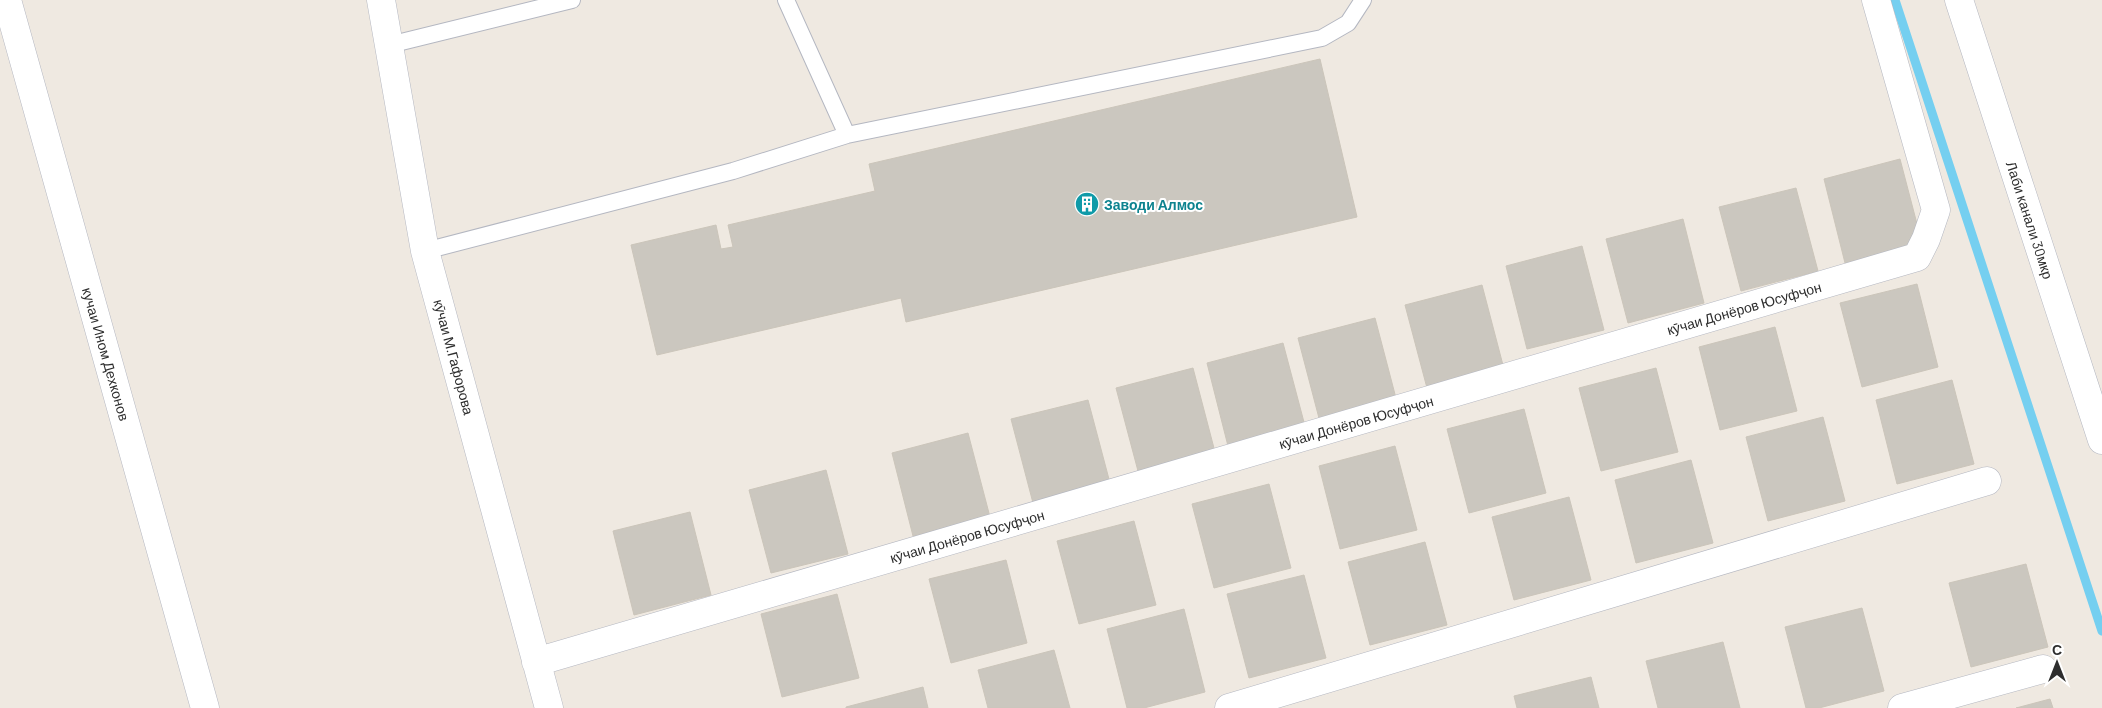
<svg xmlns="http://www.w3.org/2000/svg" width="2102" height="708" font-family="Barlow,sans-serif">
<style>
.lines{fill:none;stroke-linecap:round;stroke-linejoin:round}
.stream{stroke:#75cff0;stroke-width:9}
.building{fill:#cbc7bf;stroke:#cbc5ba}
.service-casing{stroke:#b4b7c1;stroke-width:18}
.minor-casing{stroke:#b4b7c1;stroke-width:29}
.service{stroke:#fff;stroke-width:16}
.minor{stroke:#fff;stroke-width:28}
.labels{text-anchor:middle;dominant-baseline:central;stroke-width:4;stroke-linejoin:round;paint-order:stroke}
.culture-label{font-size:14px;font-weight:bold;fill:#0d838f;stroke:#fff;text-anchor:start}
.street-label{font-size:14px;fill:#2e2e2e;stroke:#fff}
</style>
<rect width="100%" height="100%" fill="#efe9e1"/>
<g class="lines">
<path class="stream" d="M 1895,0 L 2102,631"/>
</g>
<path class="building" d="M 1320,59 L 1357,217 L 906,322 L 901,298 L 657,355 L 631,245 L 716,225 L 721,249 L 733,247 L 728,225 L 875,191 L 869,164 Z
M 1900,159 L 1922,243 L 1845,263 L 1824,179 Z
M 1796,188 L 1818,271 L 1741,291 L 1719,207 Z
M 1683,219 L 1704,303 L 1628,323 L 1606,239 Z
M 1582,246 L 1604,330 L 1527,349 L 1506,266 Z
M 1917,284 L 1938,367 L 1862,387 L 1840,303 Z
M 1482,285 L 1504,369 L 1427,388 L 1405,305 Z
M 1375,318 L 1397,402 L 1320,422 L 1298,338 Z
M 1775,327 L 1797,411 L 1720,430 L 1699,347 Z
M 1283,343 L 1305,426 L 1228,446 L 1207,363 Z
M 1193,368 L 1215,452 L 1138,471 L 1116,388 Z
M 1656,368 L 1678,452 L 1601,471 L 1579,388 Z
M 1952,380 L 1974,464 L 1897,484 L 1876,400 Z
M 1088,400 L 1110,483 L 1033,503 L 1011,419 Z
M 1524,409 L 1546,493 L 1469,513 L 1447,429 Z
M 1823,417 L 1845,501 L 1768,521 L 1746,437 Z
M 968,433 L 990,517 L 913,536 L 892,453 Z
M 1395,446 L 1417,530 L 1340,549 L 1319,466 Z
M 1691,460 L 1713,543 L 1636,563 L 1615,480 Z
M 826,470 L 848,554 L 771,573 L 749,490 Z
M 1269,484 L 1291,568 L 1214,588 L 1192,504 Z
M 1569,497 L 1591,580 L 1514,600 L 1492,517 Z
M 690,512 L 711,595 L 634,615 L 613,531 Z
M 1134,521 L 1156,605 L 1079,624 L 1057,541 Z
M 1425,542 L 1447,625 L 1370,645 L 1348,562 Z
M 1006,560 L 1027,643 L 951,663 L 929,579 Z
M 2026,564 L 2048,647 L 1971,667 L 1949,583 Z
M 1304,575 L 1326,658 L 1249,678 L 1227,594 Z
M 837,594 L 859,678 L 782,697 L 761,614 Z
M 1862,608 L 1884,691 L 1819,708 L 1806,708 L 1785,627 Z
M 1184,609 L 1205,692 L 1144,708 L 1127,708 L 1107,629 Z
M 1723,642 L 1740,708 L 1658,708 L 1646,661 Z
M 1054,650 L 1070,708 L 988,708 L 978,670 Z
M 1591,677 L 1599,708 L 1517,708 L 1514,696 Z
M 923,687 L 928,708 L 846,708 L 846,707 Z
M 2050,699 L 2053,708 L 2016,708 Z"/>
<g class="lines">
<g class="service-casing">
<path id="service" d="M 786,0 L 847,135
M 389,45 L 572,0
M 425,251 L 733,171 L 847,135 L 1322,38 L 1348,23 L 1363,0"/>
</g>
<g class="minor-casing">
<path id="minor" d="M 7,0 L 205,708
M 381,0 L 425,251 L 549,708
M 1959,0 L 2102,440
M 536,662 L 1917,257 L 1926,239 L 1936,210 L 1876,0
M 1229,708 L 1987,481
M 1902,708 L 2043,669"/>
</g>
<use href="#service" class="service"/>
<use href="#minor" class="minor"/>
</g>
<defs>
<g id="building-disc" transform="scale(1.25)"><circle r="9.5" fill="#0f9aa8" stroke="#fff"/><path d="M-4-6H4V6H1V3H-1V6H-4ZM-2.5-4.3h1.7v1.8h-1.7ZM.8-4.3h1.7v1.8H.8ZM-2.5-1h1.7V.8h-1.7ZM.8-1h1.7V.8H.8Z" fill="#fff"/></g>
</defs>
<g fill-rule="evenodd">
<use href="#building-disc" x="1087" y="204"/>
</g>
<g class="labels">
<g class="culture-label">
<text x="1104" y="204">Заводи Алмос</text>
</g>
<g class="street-label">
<text transform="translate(2030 220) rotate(72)">Лаби канали 30мкр</text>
<text transform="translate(1744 308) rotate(-16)">кӯчаи Донёров Юсуфҷон</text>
<text transform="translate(106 354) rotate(74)">кучаи Ином Дехконов</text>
<text transform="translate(454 357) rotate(75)">кӯчаи М.Гафорова</text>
<text transform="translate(1356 422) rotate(-16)">кӯчаи Донёров Юсуфҷон</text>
<text transform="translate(967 536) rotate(-16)">кӯчаи Донёров Юсуфҷон</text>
</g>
</g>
<g transform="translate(2057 663)" stroke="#ffffff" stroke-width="4" paint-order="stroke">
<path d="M0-4L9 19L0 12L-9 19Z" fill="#2e2e2e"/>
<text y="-8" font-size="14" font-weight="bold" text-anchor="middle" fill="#2e2e2e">С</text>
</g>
</svg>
